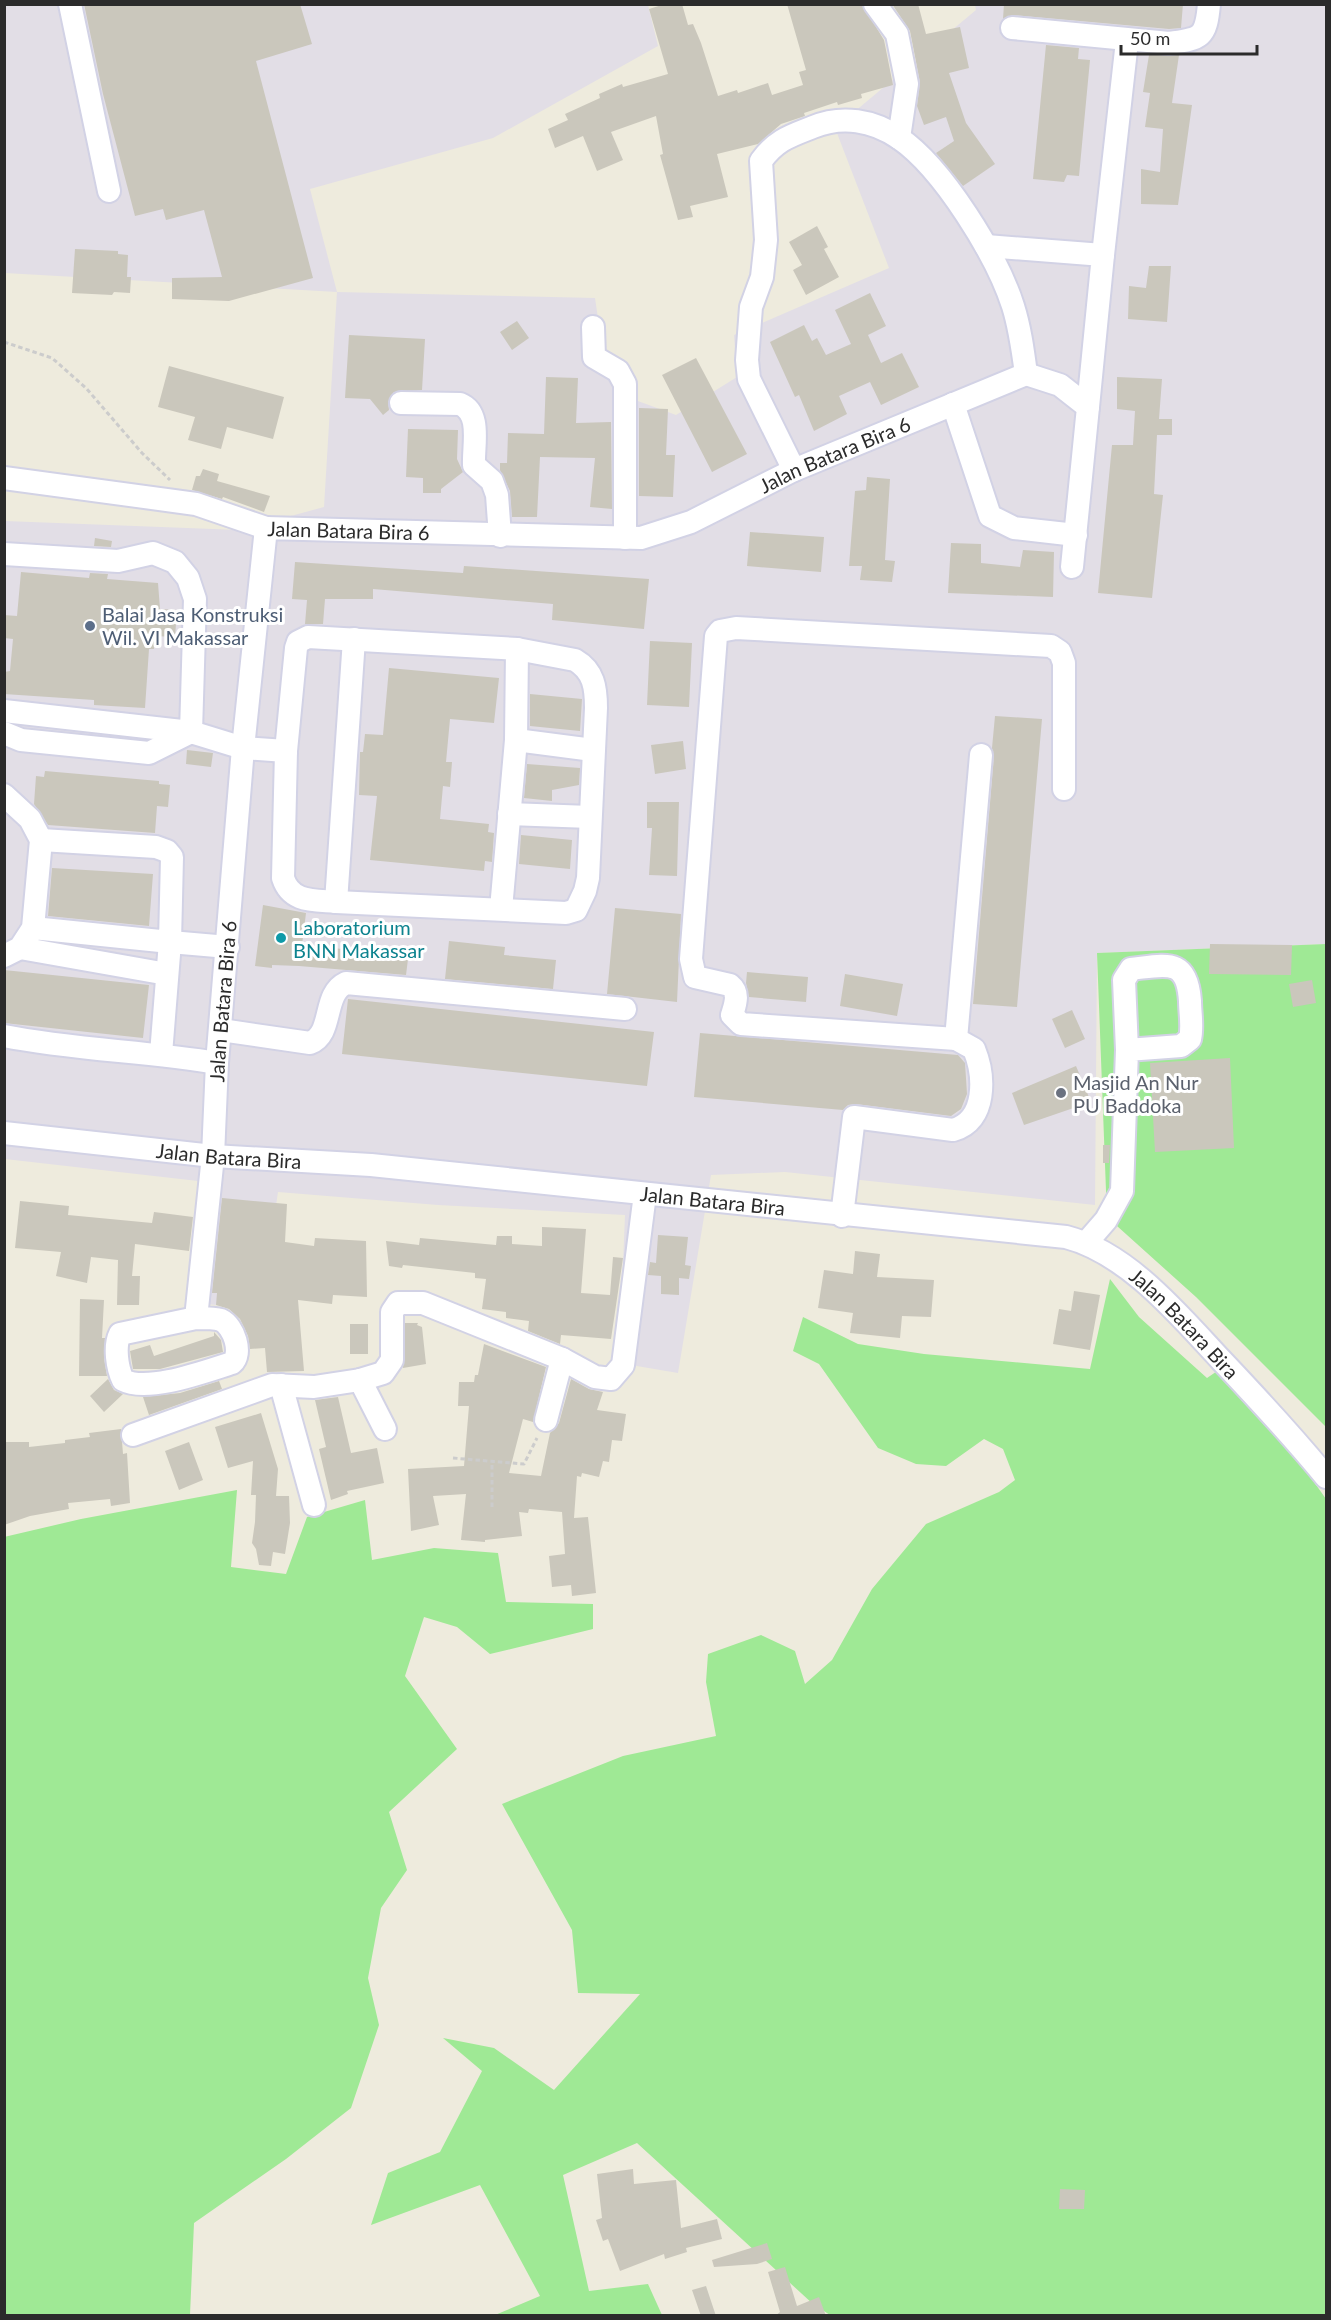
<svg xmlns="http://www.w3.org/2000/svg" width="1331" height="2320" font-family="Lato,sans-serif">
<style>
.industrial{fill:#e2dee6}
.green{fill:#9fe995}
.building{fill:#cac7bc}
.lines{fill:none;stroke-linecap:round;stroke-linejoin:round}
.minor-casing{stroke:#d2d2e5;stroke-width:26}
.path{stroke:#ccc;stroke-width:3;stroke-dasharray:4.5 3;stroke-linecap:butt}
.minor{stroke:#fff;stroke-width:22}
.service-dot{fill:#5c6f8a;stroke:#fff;stroke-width:2}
.culture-dot{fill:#0f9aa8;stroke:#fff;stroke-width:2}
.worship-dot{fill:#6b7280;stroke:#fff;stroke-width:2}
.labels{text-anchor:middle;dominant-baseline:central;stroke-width:6;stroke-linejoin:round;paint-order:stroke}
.street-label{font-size:20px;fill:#2b2b2b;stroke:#fff}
.service-label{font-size:20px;fill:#4e5e75;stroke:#fff;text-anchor:start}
.culture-label{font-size:20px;fill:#0d838f;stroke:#fff;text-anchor:start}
.worship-label{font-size:20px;fill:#5b616d;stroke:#fff;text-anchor:start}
</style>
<rect width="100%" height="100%" fill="#eeebdd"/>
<path class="industrial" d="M 5,5 L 648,5 L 658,46 L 493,138 L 310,189 L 337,292 L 595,298 L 604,359 L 627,397 L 676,415 L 737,377 L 734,335 L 889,268 L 835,128 L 976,10 L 975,5 L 1326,5 L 1326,944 L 1097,953 L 1095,1205 L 785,1172 L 711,1175 L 678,1373 L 619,1363 L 625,1215 L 438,1205 L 278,1192 L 261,1308 L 190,1303 L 198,1181 L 5,1159 L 5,521 L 239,530 L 324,507 L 337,292 L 5,273 Z"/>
<path class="green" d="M 1326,944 L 1326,1427 L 1196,1297 L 1107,1217 L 1097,953 Z
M 1110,1279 L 1139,1317 L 1207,1378 L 1226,1365 L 1247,1387 L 1326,1499 L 1326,2315 L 830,2315 L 813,2304 L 637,2143 L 563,2175 L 589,2291 L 648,2284 L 662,2315 L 495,2315 L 540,2296 L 480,2185 L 371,2225 L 388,2173 L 440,2152 L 482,2071 L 443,2038 L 494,2048 L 554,2090 L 640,1994 L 578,1993 L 572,1930 L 502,1804 L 623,1756 L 716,1736 L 706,1682 L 708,1654 L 761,1635 L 795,1651 L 805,1684 L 832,1660 L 872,1589 L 926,1524 L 999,1492 L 1015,1480 L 1003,1449 L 984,1439 L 946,1466 L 916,1464 L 878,1448 L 819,1364 L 793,1351 L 803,1317 L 858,1344 L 924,1354 L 1090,1369 Z
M 237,1490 L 231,1567 L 286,1574 L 307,1517 L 365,1500 L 372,1560 L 434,1548 L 498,1553 L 506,1602 L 593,1604 L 593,1629 L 490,1654 L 457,1627 L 424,1617 L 405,1676 L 457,1749 L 389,1812 L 407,1870 L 381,1908 L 368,1978 L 379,2025 L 351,2108 L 286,2159 L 194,2223 L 190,2315 L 5,2315 L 4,1537 L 81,1519 Z"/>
<path class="building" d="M 84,4 L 300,4 L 312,44 L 256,61 L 313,278 L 229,301 L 172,299 L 172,278 L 222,277 L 204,210 L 166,220 L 163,209 L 135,216 L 103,94 Z
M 665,4 L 682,4 L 688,25 L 693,24 L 701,43 L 718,96 L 737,90 L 738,93 L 768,83 L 772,95 L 803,85 L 799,72 L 806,70 L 787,4 L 862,4 L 884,40 L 893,85 L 861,94 L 862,98 L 838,105 L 837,102 L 804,113 L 805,116 L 781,124 L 758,144 L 717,154 L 728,197 L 690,206 L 693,217 L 678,220 L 660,155 L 663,154 L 656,116 L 611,132 L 623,160 L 597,171 L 583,136 L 555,148 L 548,129 L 568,120 L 565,114 L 600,98 L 599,94 L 622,84 L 623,87 L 668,74 L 649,9 Z
M 892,4 L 918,4 L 926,34 L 960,27 L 969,68 L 949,73 L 966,123 L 995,164 L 963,186 L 936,153 L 954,141 L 946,117 L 924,125 L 917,106 L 920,82 L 910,31 Z
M 1004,4 L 1183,4 L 1181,28 L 1169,29 L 1013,15 L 1003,19 Z
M 1046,45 L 1079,48 L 1078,59 L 1090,60 L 1079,176 L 1067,175 L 1064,182 L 1033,179 Z
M 1149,55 L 1179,55 L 1172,103 L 1192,105 L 1178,205 L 1141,204 L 1141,169 L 1160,172 L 1163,129 L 1145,127 L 1150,93 L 1143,92 Z
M 817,226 L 828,247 L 824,249 L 839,277 L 806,295 L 793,270 L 802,265 L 789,242 Z
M 75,249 L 118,251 L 118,254 L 128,255 L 127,277 L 131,277 L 130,293 L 114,292 L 112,295 L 72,293 Z
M 1149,266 L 1171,266 L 1167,322 L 1128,319 L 1129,286 L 1146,288 Z
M 870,293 L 886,326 L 868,335 L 881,363 L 902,353 L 919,387 L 881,405 L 870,382 L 839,396 L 847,414 L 814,431 L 799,395 L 795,397 L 770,342 L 804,325 L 812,341 L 817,338 L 826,355 L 851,344 L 835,310 Z
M 517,321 L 529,338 L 512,350 L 500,332 Z
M 349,335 L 425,339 L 422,390 L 394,392 L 388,402 L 389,410 L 383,415 L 370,399 L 345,398 Z
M 696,358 L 747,454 L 712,472 L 662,375 Z
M 169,366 L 284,397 L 273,439 L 227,427 L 221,449 L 188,440 L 195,417 L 158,407 Z
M 546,377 L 578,378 L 576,423 L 611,422 L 612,509 L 590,507 L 595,458 L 540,457 L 537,517 L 512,517 L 510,491 L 500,470 L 500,463 L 507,463 L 508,433 L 544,434 Z
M 1117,377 L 1162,379 L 1159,419 L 1172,419 L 1172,435 L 1157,435 L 1154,494 L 1163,495 L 1152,598 L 1098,593 L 1112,445 L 1133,445 L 1135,411 L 1117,409 Z
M 639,408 L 668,409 L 666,455 L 675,455 L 673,497 L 639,496 Z
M 408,429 L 458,430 L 457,459 L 463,472 L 441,489 L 441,493 L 423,493 L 423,478 L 406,477 Z
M 203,469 L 219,474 L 217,481 L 270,496 L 264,512 L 223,497 L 222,499 L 192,490 L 196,476 L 200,476 Z
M 867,477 L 890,479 L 885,560 L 895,561 L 892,582 L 860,580 L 862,566 L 849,566 L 855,491 L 866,490 Z
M 750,532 L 824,537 L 821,572 L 747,566 Z
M 95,538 L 112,541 L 111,547 L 94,546 Z
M 951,543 L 981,544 L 981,563 L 1020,567 L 1023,550 L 1054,552 L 1053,597 L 948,593 Z
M 295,562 L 463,573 L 464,566 L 649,579 L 644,629 L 552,620 L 553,604 L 373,589 L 373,599 L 325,599 L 323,624 L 305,624 L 307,600 L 292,599 Z
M 21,572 L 89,578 L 90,573 L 108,574 L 107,579 L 158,583 L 160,609 L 177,610 L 175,637 L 155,636 L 154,649 L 149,649 L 145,708 L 94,705 L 94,700 L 4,694 L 4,672 L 10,671 L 13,639 L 4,638 L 4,615 L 17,616 Z
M 650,641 L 692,643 L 689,707 L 647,705 Z
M 389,668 L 499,678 L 494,723 L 450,719 L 446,762 L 452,762 L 450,787 L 443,786 L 440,819 L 489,824 L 488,832 L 494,833 L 492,862 L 485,861 L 484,871 L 370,860 L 377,796 L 359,795 L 360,752 L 363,752 L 365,734 L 383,735 Z
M 530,694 L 582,699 L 580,731 L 530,726 Z
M 995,716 L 1042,719 L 1017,1007 L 973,1004 L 994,756 L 992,748 Z
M 683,741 L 686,769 L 655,774 L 651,745 Z
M 187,750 L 213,753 L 211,767 L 186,764 Z
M 527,764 L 580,768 L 579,785 L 552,790 L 552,801 L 524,798 Z
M 45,771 L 159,781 L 159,784 L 170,785 L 168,807 L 157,806 L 155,833 L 48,825 L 34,804 L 36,776 L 44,777 Z
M 647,802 L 679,802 L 677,876 L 649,875 L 652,828 L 647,828 Z
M 521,835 L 572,840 L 570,869 L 519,864 Z
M 52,868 L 153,874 L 149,926 L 48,916 Z
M 263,905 L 306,913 L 302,945 L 363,951 L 363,946 L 409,951 L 406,975 L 299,966 L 272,965 L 272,968 L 255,966 Z
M 615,908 L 681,914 L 677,1002 L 607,994 Z
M 449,941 L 505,947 L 504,955 L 556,960 L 553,989 L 445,979 Z
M 1210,944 L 1292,945 L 1291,975 L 1209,974 Z
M 4,970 L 149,985 L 143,1038 L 4,1023 Z
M 747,972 L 808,977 L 806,1002 L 749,997 L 746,983 Z
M 845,974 L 903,984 L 897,1016 L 840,1006 Z
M 1312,980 L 1316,1003 L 1293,1007 L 1289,984 Z
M 348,999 L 654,1032 L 647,1086 L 342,1054 Z
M 1072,1010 L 1085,1039 L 1065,1048 L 1052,1019 Z
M 700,1033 L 958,1055 L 965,1063 L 967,1094 L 961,1109 L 951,1116 L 856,1104 L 848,1105 L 843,1110 L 694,1097 Z
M 1230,1058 L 1234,1148 L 1155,1152 L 1150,1063 Z
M 1076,1066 L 1091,1102 L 1024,1125 L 1012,1093 Z
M 1103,1145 L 1110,1145 L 1109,1163 L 1103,1163 Z
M 222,1198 L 287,1204 L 285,1242 L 314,1246 L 315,1238 L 366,1241 L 367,1297 L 333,1295 L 332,1304 L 298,1300 L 304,1371 L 267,1372 L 265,1348 L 250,1349 L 248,1336 L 240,1319 L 229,1309 L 216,1305 L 217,1293 L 212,1293 Z
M 20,1201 L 69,1206 L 68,1215 L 152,1223 L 154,1212 L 193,1217 L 189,1251 L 135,1244 L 132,1276 L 140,1276 L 139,1305 L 117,1305 L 118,1260 L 91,1257 L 87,1283 L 56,1276 L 61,1252 L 15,1248 Z
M 542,1227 L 586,1229 L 581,1293 L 610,1295 L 613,1257 L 623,1258 L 611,1339 L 561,1335 L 560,1344 L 528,1331 L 529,1321 L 506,1318 L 506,1312 L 482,1309 L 486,1279 L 475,1278 L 475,1273 L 403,1265 L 402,1268 L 389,1266 L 386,1241 L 419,1245 L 420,1238 L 496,1245 L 497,1236 L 512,1236 L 512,1244 L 542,1246 Z
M 658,1235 L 688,1237 L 685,1265 L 691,1266 L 689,1279 L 679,1278 L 679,1295 L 661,1294 L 661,1276 L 648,1275 L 650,1262 L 656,1263 Z
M 855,1251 L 880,1254 L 877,1277 L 934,1280 L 931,1317 L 902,1316 L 900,1338 L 850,1333 L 853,1313 L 818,1308 L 824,1270 L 853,1274 Z
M 1074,1291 L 1100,1295 L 1090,1350 L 1053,1344 L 1059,1309 L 1071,1311 Z
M 80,1299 L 104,1300 L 102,1338 L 105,1338 L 104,1358 L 107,1376 L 79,1376 Z
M 405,1323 L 418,1323 L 417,1325 L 422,1327 L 426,1364 L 403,1368 Z
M 350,1324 L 368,1324 L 368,1354 L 350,1354 Z
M 214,1332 L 221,1340 L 223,1352 L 160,1369 L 133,1369 L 130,1351 L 150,1345 L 154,1356 L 214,1336 Z
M 484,1344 L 546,1367 L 533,1422 L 523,1419 L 509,1473 L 541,1476 L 550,1433 L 559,1423 L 571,1379 L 589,1389 L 603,1392 L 597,1410 L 626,1414 L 622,1441 L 612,1440 L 609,1462 L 603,1461 L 599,1477 L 582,1473 L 581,1477 L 577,1476 L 574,1518 L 588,1517 L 596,1593 L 572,1596 L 571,1585 L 552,1587 L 549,1556 L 565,1554 L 562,1512 L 529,1509 L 528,1513 L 519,1512 L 522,1536 L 485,1540 L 485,1542 L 461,1540 L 466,1494 L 433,1496 L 439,1525 L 411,1531 L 408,1469 L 464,1466 L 469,1406 L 458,1406 L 459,1382 L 474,1382 L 475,1375 L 478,1375 Z
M 108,1379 L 114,1390 L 123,1394 L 104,1412 L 90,1396 Z
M 219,1381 L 222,1389 L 149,1415 L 143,1397 L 180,1393 Z
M 338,1397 L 351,1453 L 377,1448 L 384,1483 L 347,1491 L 348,1494 L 331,1500 L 319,1449 L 326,1447 L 315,1400 Z
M 261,1413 L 278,1469 L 276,1496 L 289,1496 L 290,1523 L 285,1554 L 273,1552 L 271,1566 L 259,1565 L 256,1549 L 252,1543 L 255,1522 L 256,1495 L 251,1495 L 253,1461 L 228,1468 L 215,1427 Z
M 121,1429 L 123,1454 L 127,1453 L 130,1503 L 111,1506 L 110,1499 L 68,1503 L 69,1509 L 30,1516 L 4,1525 L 4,1442 L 29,1442 L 29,1447 L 65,1443 L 65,1440 L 90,1437 L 89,1433 Z
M 189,1442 L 203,1480 L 179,1490 L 165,1451 Z
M 633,2169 L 634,2184 L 676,2180 L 681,2228 L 717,2219 L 722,2239 L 686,2248 L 687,2252 L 665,2259 L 664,2254 L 620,2271 L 608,2239 L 603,2241 L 596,2220 L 602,2218 L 597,2174 Z
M 1060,2189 L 1085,2190 L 1084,2209 L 1059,2209 Z
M 767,2243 L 772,2259 L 757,2264 L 714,2267 L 712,2260 Z
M 785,2267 L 797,2306 L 819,2297 L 826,2316 L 775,2316 L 780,2312 L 768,2272 Z
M 706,2286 L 716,2316 L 701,2316 L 692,2290 Z"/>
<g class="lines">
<g class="minor-casing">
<g id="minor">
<path d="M 70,4 L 109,191"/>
<path d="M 875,4 L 897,34 L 907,84 L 899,138"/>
<path d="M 1012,28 L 1169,43 C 1201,39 1206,38 1209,4"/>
<path d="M 986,246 L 1103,255 L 1088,407"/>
<path d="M 1103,255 L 1127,41"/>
<path d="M 593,327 L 594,357 L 618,371 L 625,384 L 625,538"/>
<path d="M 1026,374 L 1060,385 L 1088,407 L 1072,567"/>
<path d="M 401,403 L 460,404 C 482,413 473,445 474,465 L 492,481 L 497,495 L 500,536"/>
<path d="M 953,404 L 990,516 L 1014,528 L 1076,535"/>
<path d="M 794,470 L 749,379 L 747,360 L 751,307 L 762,277 L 766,240 L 761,161 C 776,140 790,136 813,127 C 842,115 873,120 899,138 C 943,168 997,256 1013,306 C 1020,328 1023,351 1026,374"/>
<path d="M 4,478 L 196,504 L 266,528"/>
<path d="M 4,554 L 118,561 L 153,553 L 175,562 L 188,578 L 195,599 L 191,732 L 4,711"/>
<path d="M 308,637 L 517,649 L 575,660 C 594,671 596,688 596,708 L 588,878 L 585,891 L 576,910 L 566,913 L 336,902 C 314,900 291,903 283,878 L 286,751 L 296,648 L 298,642 Z"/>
<path d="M 4,733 L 21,740 L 149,753 L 191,732 L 243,748 L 286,751"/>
<path d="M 516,740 L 593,750"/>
<path d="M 4,795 L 30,819 L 41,840 L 33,928 L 20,948 L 4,956"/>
<path d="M 509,814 L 590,817"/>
<path d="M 336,902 L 354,639"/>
<path d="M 501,909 L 516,740 L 517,649"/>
<path d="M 33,928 L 170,942 L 172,857 L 167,851 L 156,847 L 41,840"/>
<path d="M 20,948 L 167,974"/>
<path d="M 221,1030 L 310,1043 C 334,1034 322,994 346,983 L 625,1009"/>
<path d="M 4,1036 C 74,1050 146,1051 217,1063"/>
<path d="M 956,1039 L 741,1024 L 732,1015 C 735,1005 740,993 730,985 L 695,977 L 691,959 L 716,636 L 720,631 L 736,628 L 1051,646 L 1060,652 L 1064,663 L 1064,789"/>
<path d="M 161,1054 L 170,942 L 228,947"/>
<path id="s1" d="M 4,1133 L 213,1156 L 371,1165 L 1066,1237 C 1128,1253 1179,1315 1222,1361 C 1258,1399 1293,1437 1326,1477"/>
<path d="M 842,1216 L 854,1117 L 953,1130 C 987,1121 985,1076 974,1049 L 956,1039 L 981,755"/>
<path d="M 1086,1243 L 1106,1220 L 1122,1191 L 1127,1050 L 1181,1046 L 1190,1039 C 1193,1027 1190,1013 1190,1001 C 1187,957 1166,965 1131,969 L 1124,980 L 1127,1050"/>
<path id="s2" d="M 196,1318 L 120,1334 C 114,1346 117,1368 123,1380 C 148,1393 206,1371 232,1363 C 243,1354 234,1326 221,1320 C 215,1318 204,1318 196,1318 L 213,1156 L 217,1063 L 243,748 L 266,528 L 641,538 L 691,522 L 794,470 L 1026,374"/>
<path d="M 360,1380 L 385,1429"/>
<path d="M 281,1385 L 314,1505"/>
<path d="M 546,1420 L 562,1359"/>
<path d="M 133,1435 L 272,1385 L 314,1387 L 360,1380 L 383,1373 L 392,1360 L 392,1312 L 398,1303 L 423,1303 L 562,1359 L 595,1377 L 611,1379 L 623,1365 L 645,1194"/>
</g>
</g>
<path class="path" d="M 4,342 L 52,358 L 86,388 L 142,453 L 170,480
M 453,1458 L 524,1464 L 537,1438
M 492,1507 L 492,1461"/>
<use href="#minor" class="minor"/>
</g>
<circle class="service-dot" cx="90" cy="626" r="6"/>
<circle class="culture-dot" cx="281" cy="938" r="6"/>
<circle class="worship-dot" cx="1061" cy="1093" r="6"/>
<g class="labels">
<g class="street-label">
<text stroke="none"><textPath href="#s2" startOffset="1692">Jalan Batara Bira 6</textPath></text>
<text stroke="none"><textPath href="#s2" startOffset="1188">Jalan Batara Bira 6</textPath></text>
<text stroke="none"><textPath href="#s2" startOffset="630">Jalan Batara Bira 6</textPath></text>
<text stroke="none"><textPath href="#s1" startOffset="226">Jalan Batara Bira</textPath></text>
<text stroke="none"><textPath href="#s1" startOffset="712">Jalan Batara Bira</textPath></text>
<text stroke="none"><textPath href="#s1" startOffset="1216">Jalan Batara Bira</textPath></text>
</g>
<g class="service-label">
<text x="102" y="614">Balai Jasa Konstruksi<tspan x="102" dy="23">Wil. VI Makassar</tspan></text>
</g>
<g class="culture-label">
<text x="293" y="927">Laboratorium<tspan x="293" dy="23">BNN Makassar</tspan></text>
</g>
<g class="worship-label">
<text x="1073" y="1082">Masjid An Nur<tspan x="1073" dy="23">PU Baddoka</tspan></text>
</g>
</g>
<rect width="1331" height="2320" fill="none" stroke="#2b2b2b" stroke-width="12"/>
<path d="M1121 45v9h136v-9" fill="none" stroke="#2b2b2b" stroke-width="3"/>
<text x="1130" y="45" font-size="18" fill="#2b2b2b" stroke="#ffffff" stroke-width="4.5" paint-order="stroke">50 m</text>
</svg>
